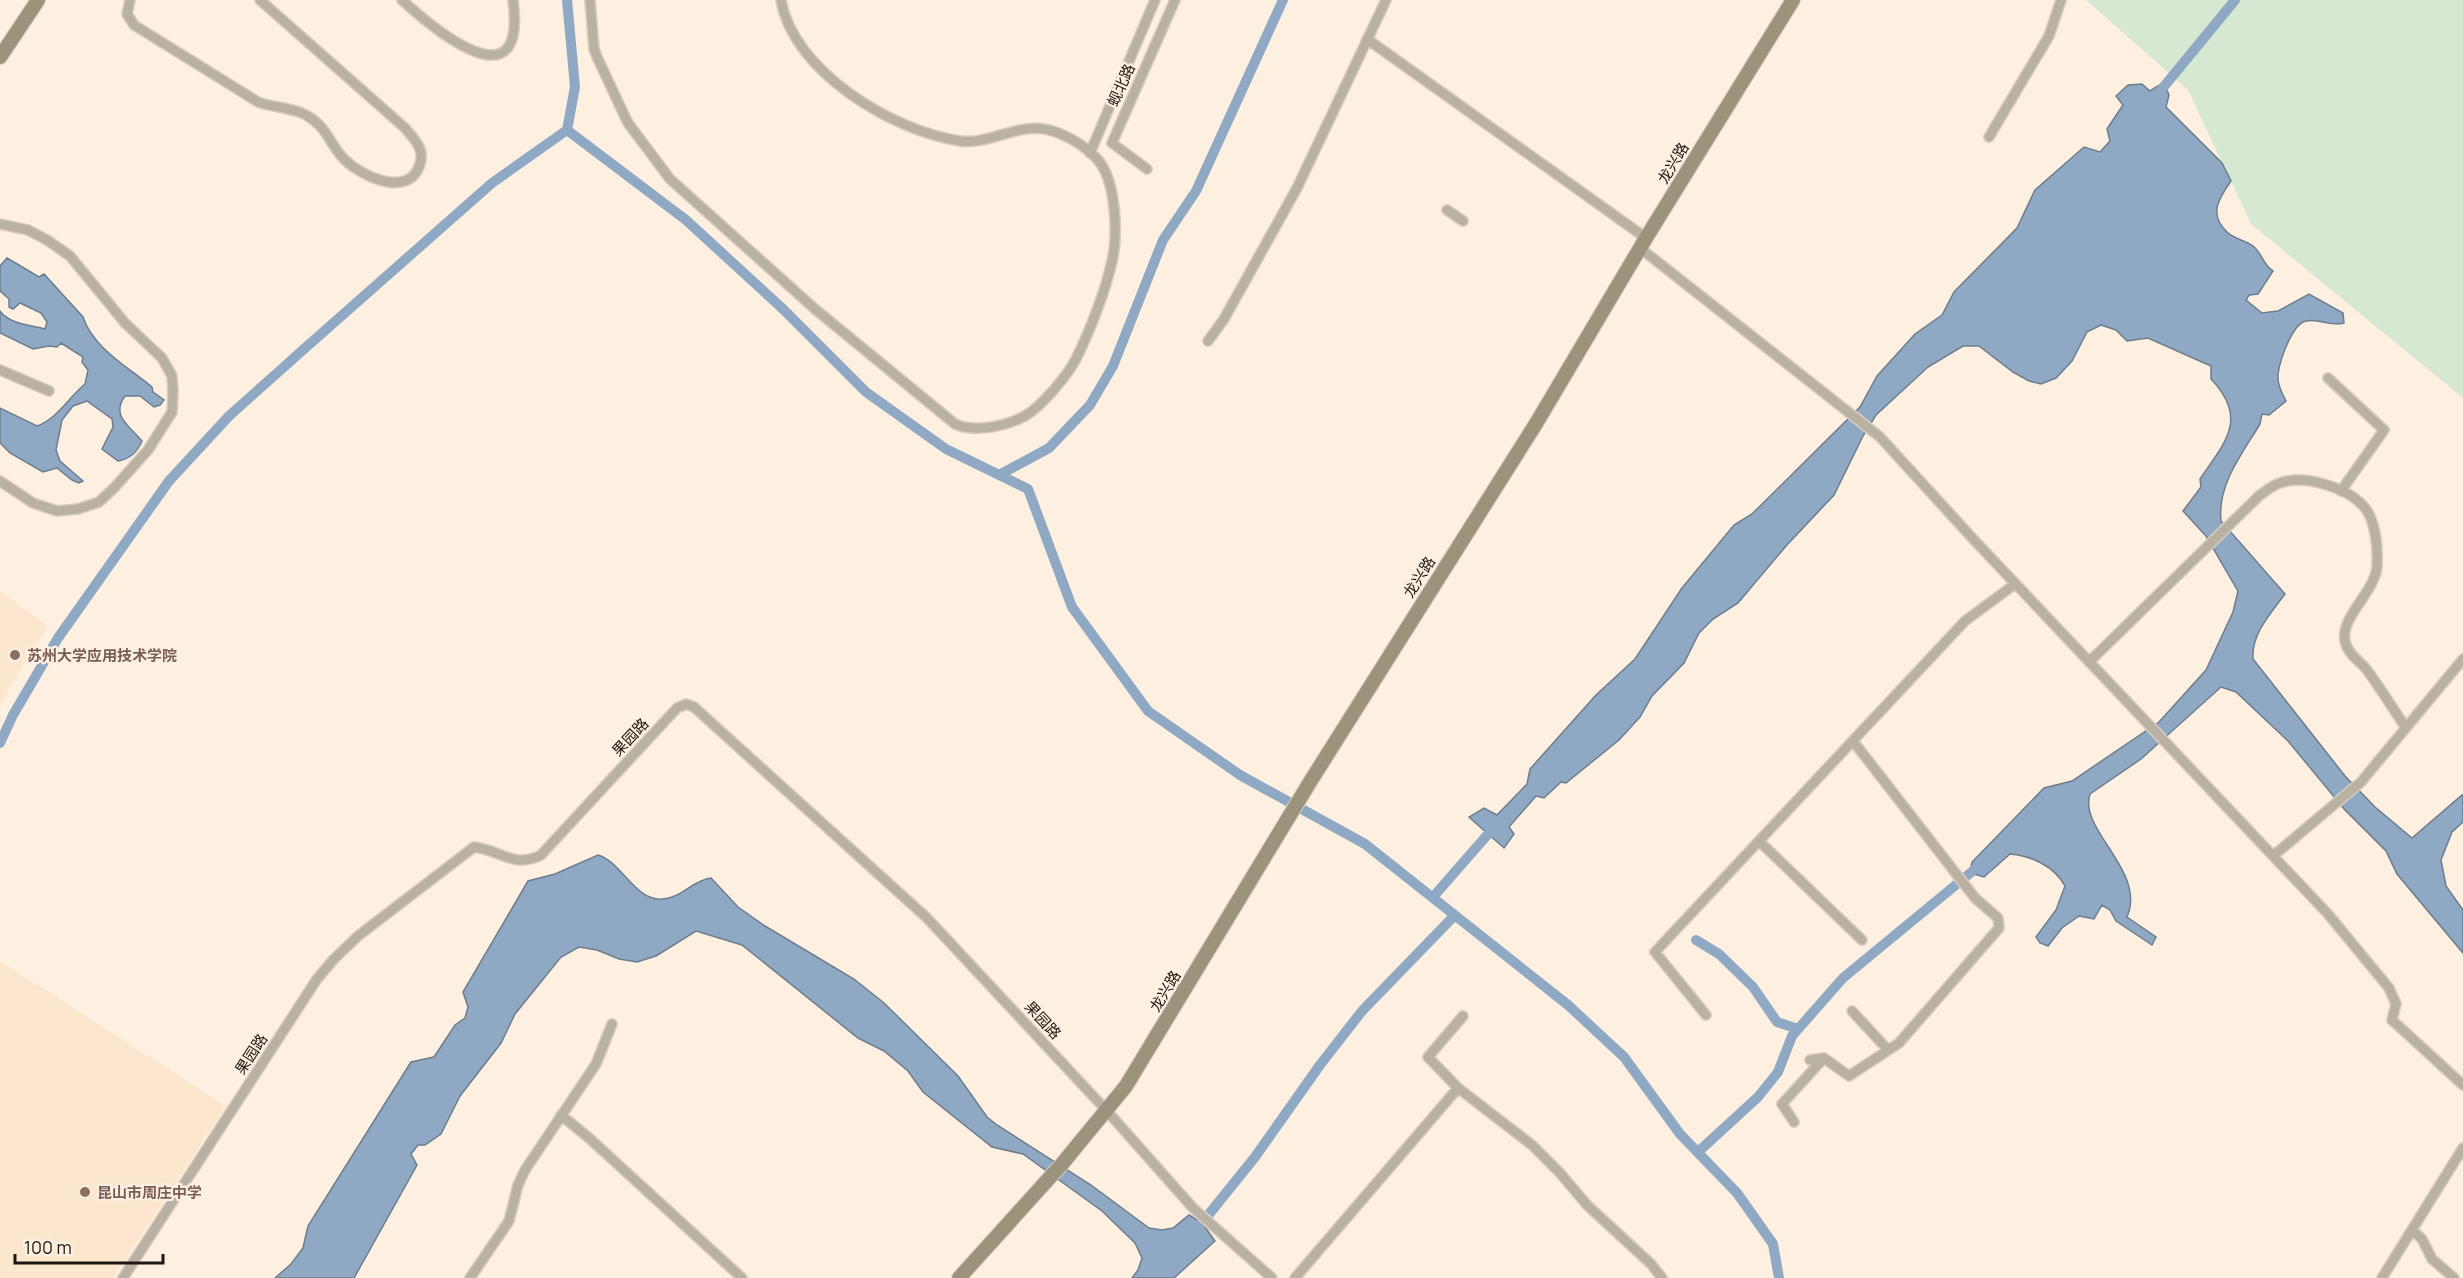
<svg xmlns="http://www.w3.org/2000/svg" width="2463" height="1278" font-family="Manrope,'Noto Sans SC',sans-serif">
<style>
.built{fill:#fce6cd}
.green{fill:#d6e7d2}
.water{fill:#8fa9c4;stroke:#6c7d8e;stroke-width:1.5}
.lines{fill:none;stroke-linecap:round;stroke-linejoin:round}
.canal{stroke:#8fa9c4;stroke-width:10}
.street-casing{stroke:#dacdc0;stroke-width:12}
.secondary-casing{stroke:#dacdc0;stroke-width:16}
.street{stroke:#b9b2a3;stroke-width:9}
.secondary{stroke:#9c937d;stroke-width:14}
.education-dot{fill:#8d6e63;stroke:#fef0e1;stroke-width:2}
.labels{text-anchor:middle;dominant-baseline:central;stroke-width:4.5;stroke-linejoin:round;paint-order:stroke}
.street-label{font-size:15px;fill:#1c1710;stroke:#fef0e1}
.education-label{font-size:15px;font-weight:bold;fill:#785e54;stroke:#fef0e1;text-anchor:start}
</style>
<rect width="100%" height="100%" fill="#fef0e1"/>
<path class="built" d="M 0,591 L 48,626 L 11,684 L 0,707 Z
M 0,961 L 226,1106 L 113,1278 L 0,1278 Z"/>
<path class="green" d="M 2086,0 L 2463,0 L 2463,398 L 2251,224 L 2188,90 Z"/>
<path class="water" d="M 2142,84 L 2150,91 L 2161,84 L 2165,85 L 2169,95 L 2166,107 L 2222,163 L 2231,181 C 2219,198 2208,214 2227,232 C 2234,239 2245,240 2253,246 C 2262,253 2263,265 2273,271 L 2258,294 L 2249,295 L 2246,300 L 2262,313 L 2278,311 L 2309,294 L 2343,313 L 2344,323 C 2330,327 2320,318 2306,321 C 2292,324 2280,360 2278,374 C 2277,384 2282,393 2286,401 L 2269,415 L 2262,414 L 2260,424 C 2242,454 2217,485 2221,521 L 2285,594 C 2271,613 2251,634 2253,659 L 2345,776 L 2375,807 L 2412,838 L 2462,795 L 2463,797 L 2463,822 L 2452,832 L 2441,860 L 2446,886 L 2463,910 L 2463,953 L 2397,874 L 2386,851 L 2345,810 L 2288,741 L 2236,692 L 2221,687 L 2141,759 L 2090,794 C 2078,830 2147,871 2127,917 L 2156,937 L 2152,945 L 2116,921 L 2110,910 L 2102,905 L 2094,919 L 2079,916 L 2062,928 L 2048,946 L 2040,943 L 2036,937 L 2056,910 L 2065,886 C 2054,866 2032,856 2010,854 L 1984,877 L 1970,873 L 1972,862 L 2044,788 L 2072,781 L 2159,722 L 2206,670 L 2233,612 L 2238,591 L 2206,536 L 2183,511 L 2201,487 L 2200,479 C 2225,442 2249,419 2211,379 L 2211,366 L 2148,338 L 2127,341 L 2116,330 L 2101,325 L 2087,332 L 2072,361 L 2056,378 L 2041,384 L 2029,381 L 2013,372 L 1979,346 L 1963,346 L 1928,367 L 1876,415 L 1863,436 L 1834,495 L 1786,546 L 1738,603 L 1713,619 L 1699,633 L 1684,663 L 1652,696 L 1640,717 L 1619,740 L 1566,783 L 1561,782 L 1544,798 L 1536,796 L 1509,827 L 1514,834 L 1504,848 L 1469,817 L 1484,808 L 1497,815 L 1527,784 L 1530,769 L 1596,695 L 1635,659 L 1682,588 L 1734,525 L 1752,514 L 1860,407 L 1877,376 L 1915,334 L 1942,315 L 1954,292 L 2017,228 L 2035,190 L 2084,147 L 2100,152 L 2110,141 L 2107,129 L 2123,105 L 2116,96 L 2128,85 Z
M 7,258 L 39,277 L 44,274 L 83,317 C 93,348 128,367 152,387 L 153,392 L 164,400 L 160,405 L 154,407 L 140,396 L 125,396 C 110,416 131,427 142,441 C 137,453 130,459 118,461 L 102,449 L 113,427 L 112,419 L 87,401 L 73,406 L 62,420 L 56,450 L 60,461 L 83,481 L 79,483 L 72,480 L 57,468 L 43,472 L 10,453 L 0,443 L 0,408 L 37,426 C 57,419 69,397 85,384 L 88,370 L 82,362 L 83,357 L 61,343 L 57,347 L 49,346 L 33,349 L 0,333 L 0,311 C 9,324 30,325 45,329 L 47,322 L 41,313 L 20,303 L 13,309 L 9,307 L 9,299 L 0,291 L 0,266 Z
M 598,855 C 622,862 635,902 663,899 C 681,898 693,880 711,878 L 738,907 L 765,926 L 854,979 L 884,1003 L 958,1076 L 987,1117 L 997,1125 L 1091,1185 L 1149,1228 L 1162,1230 L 1173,1228 L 1189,1215 L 1202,1223 L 1215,1241 L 1174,1278 L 1132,1278 L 1138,1270 L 1142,1258 L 1135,1243 L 1102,1211 L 1023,1154 L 992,1147 L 923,1092 L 908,1071 L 884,1051 L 858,1038 L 742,945 L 696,931 L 656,956 L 637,962 L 619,959 L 597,950 L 579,947 L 561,957 L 515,1014 L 501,1043 L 460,1096 L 441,1134 L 425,1145 L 418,1145 L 411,1154 L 417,1165 L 354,1278 L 275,1278 L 291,1264 L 303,1248 L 308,1226 L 411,1062 L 434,1057 L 455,1025 L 465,1018 L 468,1007 L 463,992 L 528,881 L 555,874 Z"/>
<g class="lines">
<path class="canal" d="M 2157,95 L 2235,0
M 567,130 L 686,220 L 783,309 L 866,392 L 946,449 L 1028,489 L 1072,607 L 1148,711 L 1240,775 L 1365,844 L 1568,1005 L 1624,1057 L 1680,1134 L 1737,1193 L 1773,1244 L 1779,1278
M 999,475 L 1049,448 L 1090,405 L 1113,366 L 1163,240 L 1196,191 L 1283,0
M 0,743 L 13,715 L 58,638 L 169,481 L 229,416 L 304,349 L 492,183 L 567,130 L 575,87 L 567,0
M 1433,897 L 1496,825
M 1696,940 L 1719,954 L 1753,987 L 1777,1022 L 1798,1029
M 1698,1152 L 1758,1097 L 1778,1072 L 1792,1036 L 1843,978 L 1980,865
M 1193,1234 L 1255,1157 L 1320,1065 L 1362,1011 L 1455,915"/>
<g class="street-casing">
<path id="street" d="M 130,0 L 127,14 L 134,25 L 258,102 C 274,108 291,107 306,115 C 328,127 330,146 345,160 C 364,178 413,200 421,160 C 423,147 413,138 405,128 L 260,0
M 402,0 C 437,32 527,106 513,0
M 590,0 L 594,49 L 597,57 L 628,123 L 670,179 L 815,309 L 955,424 C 975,433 1006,426 1025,416 C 1042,406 1067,376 1076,359 C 1089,333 1106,290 1112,261 C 1118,236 1116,186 1101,164 C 1091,149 1066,134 1049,130 C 1019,122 990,145 960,141 C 892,131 793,71 781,0
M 1367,39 L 1646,238
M 1989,137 L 2049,36 L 2061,0
M 1090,153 L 1155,0
M 1147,169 L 1112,143 L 1175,0
M 1447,210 L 1463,221
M 0,224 L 28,230 L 47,240 L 70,256 L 125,323 L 162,358 L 172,376 L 173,392 L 172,412 L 148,450 L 114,488 L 99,502 L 78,509 L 57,511 L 33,503 L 0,481
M 1640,248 L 1880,437 L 1975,541 L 2328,914 L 2389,988 L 2396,1004 L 2392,1020 L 2463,1085
M 1208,341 L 1224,319 L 1297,188 L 1386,0
M 0,370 L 49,391
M 2328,378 L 2384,430 L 2341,491
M 2089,662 L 2260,495 C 2266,491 2273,485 2280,483 C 2305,474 2349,488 2365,508 C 2376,522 2378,549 2377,566 C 2376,591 2340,617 2345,641 C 2348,655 2359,660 2367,670 C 2381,689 2393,709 2406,728
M 1759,841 L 1862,940
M 2273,856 L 2361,782 L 2463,659
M 1852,1011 L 1888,1050
M 1706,1015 L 1655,952 L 1965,621 L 2015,584
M 1810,1060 L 1824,1058 L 1849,1076 L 1899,1043 L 1999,928 L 1998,918 L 1975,898 L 1853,741
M 1458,1088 L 1428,1057 L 1463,1016
M 561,1115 L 589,1138 L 742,1278
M 1794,1122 L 1782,1104 L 1824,1058
M 2412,1230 L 2422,1239 L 2432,1259 L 2454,1278
M 123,1278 L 317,979 L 334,959 L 358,936 L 474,847 C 501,850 513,869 541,855 L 677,708 L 686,704 L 694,707 L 927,918 L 1107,1111 L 1193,1208 L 1272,1278
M 470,1278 L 509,1221 L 518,1185 L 525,1170 L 596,1064 L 612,1024
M 1295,1278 L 1458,1088 L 1532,1145 L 1560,1173 L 1587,1205 L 1651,1264 L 1662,1278
M 2382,1278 L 2463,1148"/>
</g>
<g class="secondary-casing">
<path id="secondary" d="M 0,57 L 38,0
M 959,1278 L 1062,1164 L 1126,1086 L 1310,782 L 1537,422 L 1646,238 L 1793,0"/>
</g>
<use href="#street" class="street"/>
<use href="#secondary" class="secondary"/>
</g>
<g class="education-dot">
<circle cx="15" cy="655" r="6"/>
<circle cx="85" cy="1192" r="6"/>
</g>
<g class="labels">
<g class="street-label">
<text transform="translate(1121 85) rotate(-66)">蚬北路</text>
<text transform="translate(1673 163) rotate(-59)">龙兴路</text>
<text transform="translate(1419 577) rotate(-58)">龙兴路</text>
<text transform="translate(630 737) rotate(-47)">果园路</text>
<text transform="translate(1165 991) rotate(-59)">龙兴路</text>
<text transform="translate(1043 1020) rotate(47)">果园路</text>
<text transform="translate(251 1054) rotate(-57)">果园路</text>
</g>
<g class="education-label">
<text x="27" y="655">苏州大学应用技术学院</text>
<text x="97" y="1192">昆山市周庄中学</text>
</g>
</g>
<path d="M15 1254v9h148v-9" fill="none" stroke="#1c1710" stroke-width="3"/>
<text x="24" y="1254" font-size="18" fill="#1c1710" stroke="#fef0e1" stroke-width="4.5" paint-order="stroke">100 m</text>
</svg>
